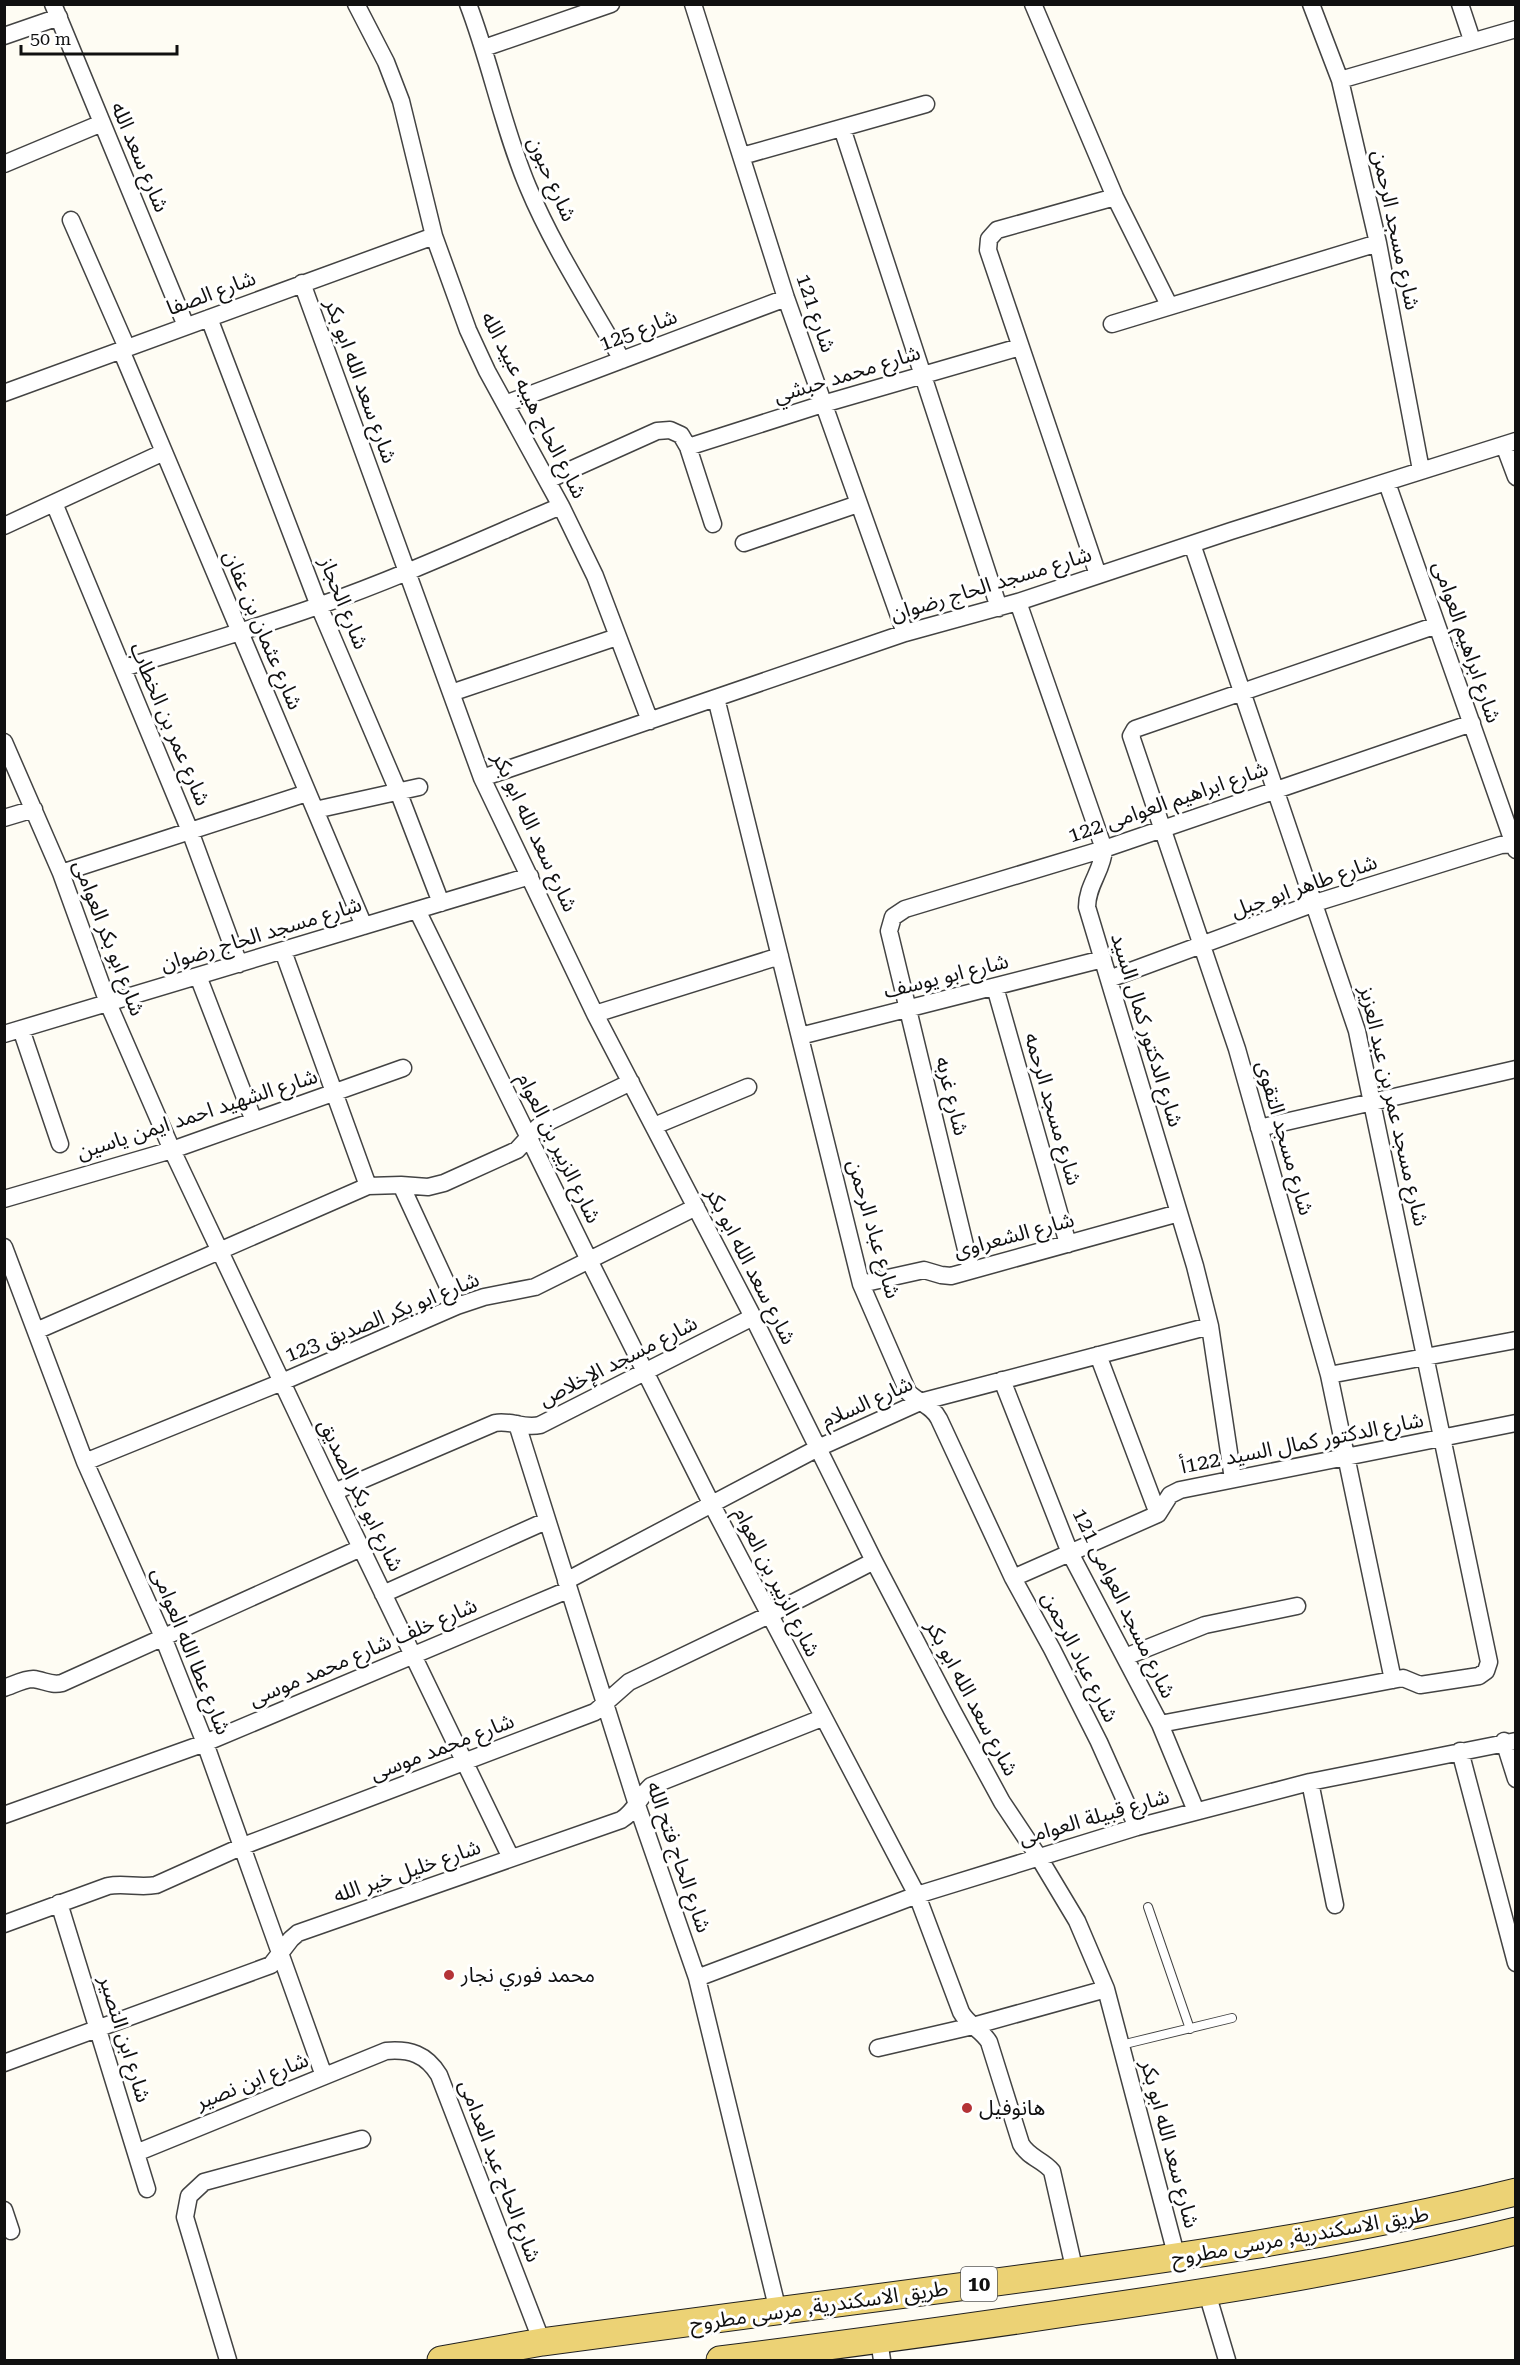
<svg xmlns="http://www.w3.org/2000/svg" width="1520" height="2365" font-family="'Roboto Serif','Noto Sans Arabic',serif">
<style>
.lines{fill:none;stroke-linecap:round;stroke-linejoin:round}
.lane-casing{stroke:#434343;stroke-width:10}
.street-casing{stroke:#434343;stroke-width:19}
.primary-casing{stroke:#212121;stroke-width:29}
.lane{stroke:#fff;stroke-width:8}
.street{stroke:#fff;stroke-width:16}
.primary{stroke:#ecd275;stroke-width:27}
.poi-dot{fill:#b43336;stroke:#fff;stroke-width:2}
.labels{text-anchor:middle;dominant-baseline:central;stroke-width:6;stroke-linejoin:round;paint-order:stroke}
.shield{fill:#fff;stroke:#585858;stroke-width:1.5}
.shield-label{font-size:20px;font-weight:bold;fill:#101010}
.street-label{font-size:21px;fill:#101010;stroke:#fff}
.poi-label{font-size:21px;fill:#101010;stroke:#fff;text-anchor:start}
</style>
<rect width="100%" height="100%" fill="#fefcf3"/>
<g class="lines">
<g class="lane-casing">
<path id="lane" d="M 1148,1907 L 1190,2029
M 1121,2045 L 1232,2018"/>
</g>
<g class="street-casing">
<path id="street" d="M 53,4 L 186,326
M 356,4 L 386,62 L 401,101 L 434,236 L 468,330 L 487,371 L 561,506 L 595,576 L 650,721
M 468,4 C 491,64 503,128 528,187 C 553,247 590,303 622,360
M 693,4 L 786,298 L 905,633
M 1033,4 L 1115,197 L 1169,305
M 1311,4 L 1340,80 L 1378,243 L 1421,470
M 1460,4 L 1472,40
M 4,36 L 59,17
M 484,48 L 611,4
M 1340,80 L 1516,29
M 842,128 L 999,608
M 742,156 L 926,104
M 4,164 L 102,123
M 71,220 L 127,348
M 302,283 L 482,778 L 595,1014 L 753,1317 L 874,1561 L 952,1710 L 1002,1802 L 1038,1856 L 1077,1921 L 1106,1989 L 1177,2258
M 209,318 L 319,606 L 398,791 L 441,903
M 1112,324 L 1378,243
M 121,350 L 364,926
M 4,393 L 434,236
M 505,404 L 786,298
M 1504,445 L 1516,477
M 688,447 L 823,404 L 1020,347
M 548,480 L 657,431 L 670,430 L 681,435 L 688,447 L 713,524
M 1387,483 L 1516,850
M 54,503 L 190,831 L 239,964
M 4,526 L 164,452
M 744,543 L 858,504
M 1098,575 L 988,250 L 989,239 L 997,230 L 1115,197
M 1018,602 L 1104,849 C 1103,870 1087,885 1087,907 L 1195,1266 L 1210,1326 L 1233,1479
M 123,668 C 188,648 253,629 318,606 C 401,577 481,540 561,506
M 451,693 L 617,637
M 716,698 L 861,1284 L 908,1392 C 918,1403 932,1405 939,1419 L 1013,1578 L 1052,1649 L 1099,1742 L 1137,1827
M 4,742 L 61,873 L 108,1003 L 172,1150 L 334,1492 L 511,1858
M 482,778 L 905,633 L 1018,602 L 1231,531 L 1516,441
M 315,810 L 419,787
M 4,818 L 34,809
M 61,873 L 307,793
M 417,910 L 589,1260 L 711,1503 L 917,1895 L 961,2012 C 968,2025 982,2030 989,2042 L 1021,2144 C 1029,2158 1042,2159 1052,2171 L 1075,2272
M 283,951 L 368,1186
M 198,976 L 254,1121
M 1109,979 L 1315,903 L 1501,845 L 1516,844
M 995,987 L 1068,1244
M 595,1014 L 780,956
M 21,1029 L 60,1144
M 4,1034 L 530,876
M 800,1036 L 1103,959
M 654,1126 L 748,1087
M 1259,1128 L 1516,1069
M 401,1185 L 457,1306
M 4,1199 L 172,1150 L 403,1068
M 4,1247 L 85,1462 L 163,1637 L 205,1743 L 324,2076
M 971,1270 L 889,931 L 893,917 L 905,909 L 1104,849 L 1472,723
M 861,1284 L 924,1270 L 941,1275 L 951,1276 L 1179,1213
M 36,1331 L 368,1186 L 401,1185 L 428,1187 L 444,1183 L 517,1150 L 538,1127 L 631,1082
M 1098,1355 L 1158,1514
M 1329,1375 L 1516,1340
M 1002,1380 L 1070,1553 L 1160,1724 L 1196,1811
M 517,1424 L 637,1805 L 697,1978 L 778,2311
M 85,1462 L 282,1382 L 457,1306 L 484,1297 L 535,1287 L 696,1207
M 334,1492 L 495,1423 C 511,1420 524,1429 540,1425 L 753,1317
M 1013,1578 L 1158,1514 L 1170,1495 L 1180,1490 L 1516,1423
M 566,1581 L 818,1448 L 920,1402 L 1210,1326
M 383,1594 L 546,1521
M 1125,1657 L 1205,1625 L 1297,1606
M 1393,1680 L 1329,1375 L 1237,1049 L 1131,736 L 1135,729 L 1437,625
M 4,1688 C 13,1685 24,1679 33,1679 C 44,1680 51,1686 62,1683 L 361,1548
M 1160,1724 L 1403,1678 L 1420,1685 L 1479,1676 L 1486,1671 L 1489,1662 L 1357,1031 L 1192,544
M 1504,1741 L 1516,1779
M 1460,1751 L 1516,1963
M 1310,1782 L 1335,1905
M 4,1815 L 205,1743 L 568,1590
M 59,1903 L 147,2189
M 4,1924 L 108,1886 C 124,1883 140,1888 156,1885 L 243,1846 L 595,1712 L 629,1682 L 769,1615 L 874,1561
M 697,1978 L 917,1895 L 1137,1827 L 1310,1782 L 1516,1741
M 878,2048 L 973,2026 L 1106,1989
M 4,2063 L 271,1965 L 291,1939 L 298,1933 L 621,1820 C 635,1812 639,1797 651,1786 L 822,1718
M 136,2153 L 386,2051 C 410,2049 426,2054 439,2075 L 542,2342
M 4,2210 L 11,2231
M 1207,2293 L 1227,2360
M 879,2340 L 882,2360
M 228,2360 L 185,2217 L 189,2196 L 204,2182 L 362,2139"/>
</g>
<g class="primary-casing">
<path id="primary" d="M 441,2360 L 542,2342 C 686,2323 830,2304 974,2285 C 1156,2261 1337,2236 1516,2192
M 720,2360 C 839,2345 959,2329 1079,2311 C 1226,2290 1371,2267 1516,2231"/>
</g>
<use href="#lane" class="lane"/>
<use href="#street" class="street"/>
<use href="#primary" class="primary"/>
</g>
<g class="poi-dot">
<circle cx="449" cy="1975" r="6"/>
<circle cx="967" cy="2108" r="6"/>
</g>
<g class="labels">
<rect class="shield" x="961" y="2267" width="36" height="34" rx="4.5"/>
<g class="shield-label">
<text x="979" y="2284">10</text>
</g>
<g class="street-label">
<text transform="translate(140 157) rotate(67)">شارع سعد الله</text>
<text transform="translate(552 179) rotate(66)">شارع حبون</text>
<text transform="translate(1396 230) rotate(78)">شارع مسجد الرحمن</text>
<text transform="translate(211 293) rotate(-20)">شارع الصفا</text>
<text transform="translate(816 313) rotate(71)">شارع 121</text>
<text transform="translate(638 330) rotate(-21)">شارع 125</text>
<text transform="translate(847 374) rotate(-17)">شارع محمد حبشي</text>
<text transform="translate(361 381) rotate(70)">شارع سعد الله ابو بكر</text>
<text transform="translate(534 405) rotate(63)">شارع الحاج هيبه عبيد الله</text>
<text transform="translate(991 584) rotate(-17)">شارع مسجد الحاج رضوان</text>
<text transform="translate(344 603) rotate(68)">شارع الحجاز</text>
<text transform="translate(263 630) rotate(67)">شارع عثمان بن عفان</text>
<text transform="translate(1467 642) rotate(71)">شارع ابراهيم العوامى</text>
<text transform="translate(170 724) rotate(67)">شارع عمر بن الخطاب</text>
<text transform="translate(1168 802) rotate(-19)">شارع ابراهيم العوامى 122</text>
<text transform="translate(535 832) rotate(65)">شارع سعد الله ابو بكر</text>
<text transform="translate(1304 886) rotate(-19)">شارع طاهر ابو جبل</text>
<text transform="translate(261 934) rotate(-17)">شارع مسجد الحاج رضوان</text>
<text transform="translate(109 938) rotate(69)">شارع ابو بكر العوامى</text>
<text transform="translate(946 976) rotate(-14)">شارع ابو يوسف</text>
<text transform="translate(1147 1030) rotate(73)">شارع الدكتور كمال السيد</text>
<text transform="translate(952 1096) rotate(76)">شارع غربه</text>
<text transform="translate(1394 1106) rotate(77)">شارع مسجد عمر بن عبد العزيز</text>
<text transform="translate(1053 1109) rotate(74)">شارع مسجد الرحمه</text>
<text transform="translate(197 1114) rotate(-18)">شارع الشهيد احمد ايمن ياسين</text>
<text transform="translate(1285 1138) rotate(74)">شارع مسجد التقوى</text>
<text transform="translate(559 1148) rotate(64)">شارع الزبير بن العوام</text>
<text transform="translate(874 1229) rotate(74)">شارع عباد الرحمن</text>
<text transform="translate(1014 1235) rotate(-15)">شارع الشعراوى</text>
<text transform="translate(751 1266) rotate(63)">شارع سعد الله ابو بكر</text>
<text transform="translate(382 1317) rotate(-22)">شارع ابو بكر الصديق 123</text>
<text transform="translate(618 1361) rotate(-27)">شارع مسجد الإخلاص</text>
<text transform="translate(867 1402) rotate(-24)">شارع السلام</text>
<text transform="translate(1302 1443) rotate(-11)">شارع الدكتور كمال السيد 122أ</text>
<text transform="translate(361 1495) rotate(64)">شارع ابو بكر الصديق</text>
<text transform="translate(777 1582) rotate(63)">شارع الزبير بن العوام</text>
<text transform="translate(1124 1603) rotate(64)">شارع مسجد العوامى 121</text>
<text transform="translate(191 1651) rotate(68)">شارع عطا الله العوامى</text>
<text transform="translate(363 1652) rotate(-23)">شارع خلف شارع محمد موسى</text>
<text transform="translate(1080 1657) rotate(63)">شارع عباد الرحمن</text>
<text transform="translate(972 1698) rotate(62)">شارع سعد الله ابو بكر</text>
<text transform="translate(442 1747) rotate(-21)">شارع محمد موسى</text>
<text transform="translate(1094 1817) rotate(-16)">شارع قبيلة العوامى</text>
<text transform="translate(679 1857) rotate(71)">شارع الحاج فتح الله</text>
<text transform="translate(407 1871) rotate(-19)">شارع خليل خير الله</text>
<text transform="translate(125 2039) rotate(73)">شارع ابن النصير</text>
<text transform="translate(252 2081) rotate(-22)">شارع ابن نصير</text>
<text transform="translate(1170 2144) rotate(75)">شارع سعد الله ابو بكر</text>
<text transform="translate(500 2171) rotate(69)">شارع الحاج عبد العدامى</text>
<text transform="translate(1300 2236) rotate(-10)">طريق الاسكندرية, مرسى مطروح</text>
<text transform="translate(819 2306) rotate(-8)">طريق الاسكندرية, مرسى مطروح</text>
</g>
<g class="poi-label">
<text x="461" y="1975">محمد فوري نجار</text>
<text x="979" y="2108">هانوفيل</text>
</g>
</g>
<rect width="1520" height="2365" fill="none" stroke="#101010" stroke-width="12"/>
<path d="M21 45v9h156v-9" fill="none" stroke="#101010" stroke-width="3"/>
<text x="30" y="45" font-size="18" fill="#101010" stroke="#ffffff" stroke-width="4.5" paint-order="stroke">50 m</text>
</svg>
